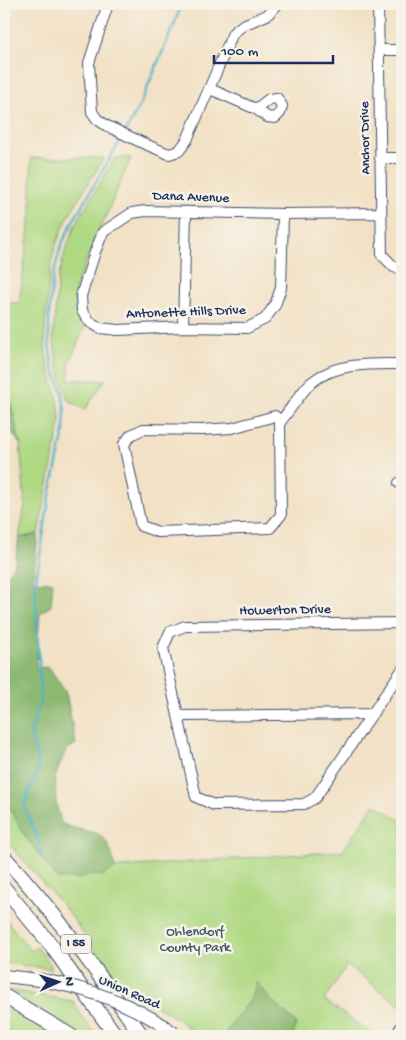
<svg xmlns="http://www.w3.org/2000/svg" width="406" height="1040" font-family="'Gochi Hand',sans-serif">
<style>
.green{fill:#b0d984;stroke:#668471}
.forest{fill:#8cb972;stroke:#547468}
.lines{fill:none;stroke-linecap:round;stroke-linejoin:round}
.stream{stroke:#48b2c6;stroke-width:2.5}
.minor-casing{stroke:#3b4a6d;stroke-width:12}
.major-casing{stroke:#3b4a6d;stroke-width:14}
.highway-casing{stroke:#3b4a6d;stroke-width:16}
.minor{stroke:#fff;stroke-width:10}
.major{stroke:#fff;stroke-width:12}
.highway{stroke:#fff;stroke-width:14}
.major-bridge-casing{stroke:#3b4a6d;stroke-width:14;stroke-linecap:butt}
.major-bridge{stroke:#fff;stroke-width:12}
.labels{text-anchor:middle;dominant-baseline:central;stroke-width:5;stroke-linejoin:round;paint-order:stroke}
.shield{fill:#f7f3e8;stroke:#5d6a87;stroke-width:1}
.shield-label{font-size:12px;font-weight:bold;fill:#1b2f5e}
.street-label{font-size:14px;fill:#1b2f5e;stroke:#f7f3e8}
.park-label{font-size:14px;fill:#405a68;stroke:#f7f3e8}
</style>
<rect width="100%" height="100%" fill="#f7f3e8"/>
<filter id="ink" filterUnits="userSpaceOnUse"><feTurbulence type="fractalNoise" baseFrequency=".02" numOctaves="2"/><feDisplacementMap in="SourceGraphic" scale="10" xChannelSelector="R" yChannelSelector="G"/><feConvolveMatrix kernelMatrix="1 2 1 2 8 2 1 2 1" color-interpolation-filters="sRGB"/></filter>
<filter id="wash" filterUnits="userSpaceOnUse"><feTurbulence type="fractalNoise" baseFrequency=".0096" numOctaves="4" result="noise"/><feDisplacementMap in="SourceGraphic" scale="20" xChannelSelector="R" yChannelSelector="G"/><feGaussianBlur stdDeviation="1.12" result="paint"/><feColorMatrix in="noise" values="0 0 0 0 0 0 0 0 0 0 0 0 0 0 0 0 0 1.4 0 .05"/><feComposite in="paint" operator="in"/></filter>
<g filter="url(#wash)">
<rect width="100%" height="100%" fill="#f2e1c5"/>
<path class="green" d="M 31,158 L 104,158 C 88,185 68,212 57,242 C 50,262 49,282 47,303 C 46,316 44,331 45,345 C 47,373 61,395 60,424 L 38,534 L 19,538 L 25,505 L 20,444 L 6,382 L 11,379 L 4,362 L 4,303 L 19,303 L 31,213 Z
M 115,158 L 131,158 L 76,285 C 75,301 75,313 85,326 L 69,364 L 69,380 L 105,380 L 85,410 L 68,400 L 59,371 L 53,337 L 58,278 L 65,252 L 75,225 Z
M 4,797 L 6,798 L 21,830 L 52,872 L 343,851 L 374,804 L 402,821 L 402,1007 L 347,965 L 324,1000 L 375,1036 L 284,1036 L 227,1030 L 226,1036 L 198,1036 L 179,1020 L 154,1005 L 126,992 L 68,912 L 4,838 Z
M 4,917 L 31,951 L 37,947 L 51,965 L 51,969 L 4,963 Z
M 8,990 L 73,1001 L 82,1017 L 97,1036 L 80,1036 L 68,1027 L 11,995 Z
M 4,1004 L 62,1036 L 16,1036 L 4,1028 Z"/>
<path class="forest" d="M 4,382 L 6,382 L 20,444 L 4,421 Z
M 38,534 L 33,581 L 53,582 L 51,606 L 40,613 L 36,668 L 49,667 L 66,693 L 76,744 L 66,750 L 55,777 L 56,802 L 61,823 C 94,839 105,820 115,868 L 102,876 L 95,875 L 82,878 L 57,879 L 21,830 L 6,798 L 4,797 L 4,581 L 15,563 L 19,538 Z
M 256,982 L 269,998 L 296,1023 L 293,1036 L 226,1036 L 227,1030 L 253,996 Z"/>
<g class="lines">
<path class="stream" d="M 126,131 L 139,107 L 176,20 L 181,4
M 42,855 L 38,840 L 24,805 L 39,768 L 31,733 L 41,697 L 35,587 L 49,499 L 64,432 L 65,412 L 62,391 L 53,368 L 49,345 L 49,315 L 53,276 L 61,246 L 73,221 L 123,136"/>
</g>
</g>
<g filter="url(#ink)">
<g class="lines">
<g class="minor-casing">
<path id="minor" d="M 108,4 L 89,63 L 92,112 L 97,119 L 107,126 L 145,144 L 169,154 L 179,151 L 187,140 L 233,33 L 243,25 L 267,15 L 278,4
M 378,4 L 382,255 L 394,267 L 402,270
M 379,50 L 402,50
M 210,89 L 256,109 L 267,117 L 275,118 L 280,113 L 282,106 L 277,98 L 269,99 L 256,109
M 380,158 L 402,158
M 283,214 L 281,288 L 275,305 L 265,319 L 247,328 L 183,327 L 118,330 L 100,328 L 90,322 L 82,311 L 81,296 L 95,252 L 103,232 L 132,213 L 145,211 L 283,214 L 381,213
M 183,327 L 186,212
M 280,422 L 281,515 L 270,528 L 158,532 L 141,526 L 124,444 L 131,435 L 143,429 L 202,430 L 232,428 L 275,416 L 280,422 C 289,412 302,390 312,382 C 337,362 372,364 402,364
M 399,483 L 402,483
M 402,623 L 185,626 L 170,632 L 163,648 L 196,797 L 214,805 L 304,804 L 315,798 L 402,670
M 179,716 L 372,714
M 4,1035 L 6,1036
M 395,1036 L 402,1026"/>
</g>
<g class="major-casing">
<path id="major" d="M 4,976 L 40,980"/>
</g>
<g class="highway-casing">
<path id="highway" d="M 4,857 C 55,912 99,974 142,1036
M 4,888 L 51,945 L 116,1036
M 4,996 L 71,1036"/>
</g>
<use href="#minor" class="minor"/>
<use href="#major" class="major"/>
<use href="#highway" class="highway"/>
<g class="major-bridge-casing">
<path id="major-bridge" d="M 40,980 C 88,988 134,1004 174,1033"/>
</g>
<use href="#major-bridge" class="major-bridge"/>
</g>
</g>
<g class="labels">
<rect class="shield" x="61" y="934.5" width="30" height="19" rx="4"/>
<g class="shield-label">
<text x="76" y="944">I 55</text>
</g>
<g class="street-label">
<text transform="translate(366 138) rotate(-91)">Anchor Drive</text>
<text transform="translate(191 198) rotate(2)">Dana Avenue</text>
<text transform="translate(186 313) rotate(-2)">Antonette Hills Drive</text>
<text transform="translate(285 611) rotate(-1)">Howerton Drive</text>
<text transform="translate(129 993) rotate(24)">Union Road</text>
</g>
<g class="park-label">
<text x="195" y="932">Ohlendorf<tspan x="195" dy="16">County Park</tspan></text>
</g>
</g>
<rect width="406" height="1040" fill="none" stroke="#f7f3e8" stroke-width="20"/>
<g transform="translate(58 982) rotate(87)" stroke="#f7f3e8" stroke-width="4" paint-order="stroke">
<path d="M0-4L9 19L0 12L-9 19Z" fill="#1b2f5e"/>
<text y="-8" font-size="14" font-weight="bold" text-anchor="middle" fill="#1b2f5e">N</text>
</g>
<path d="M214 55v8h119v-8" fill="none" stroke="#1b2f5e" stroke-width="2.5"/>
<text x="221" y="55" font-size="15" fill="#1b2f5e" stroke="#f7f3e8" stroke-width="4" paint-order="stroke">100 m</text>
</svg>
